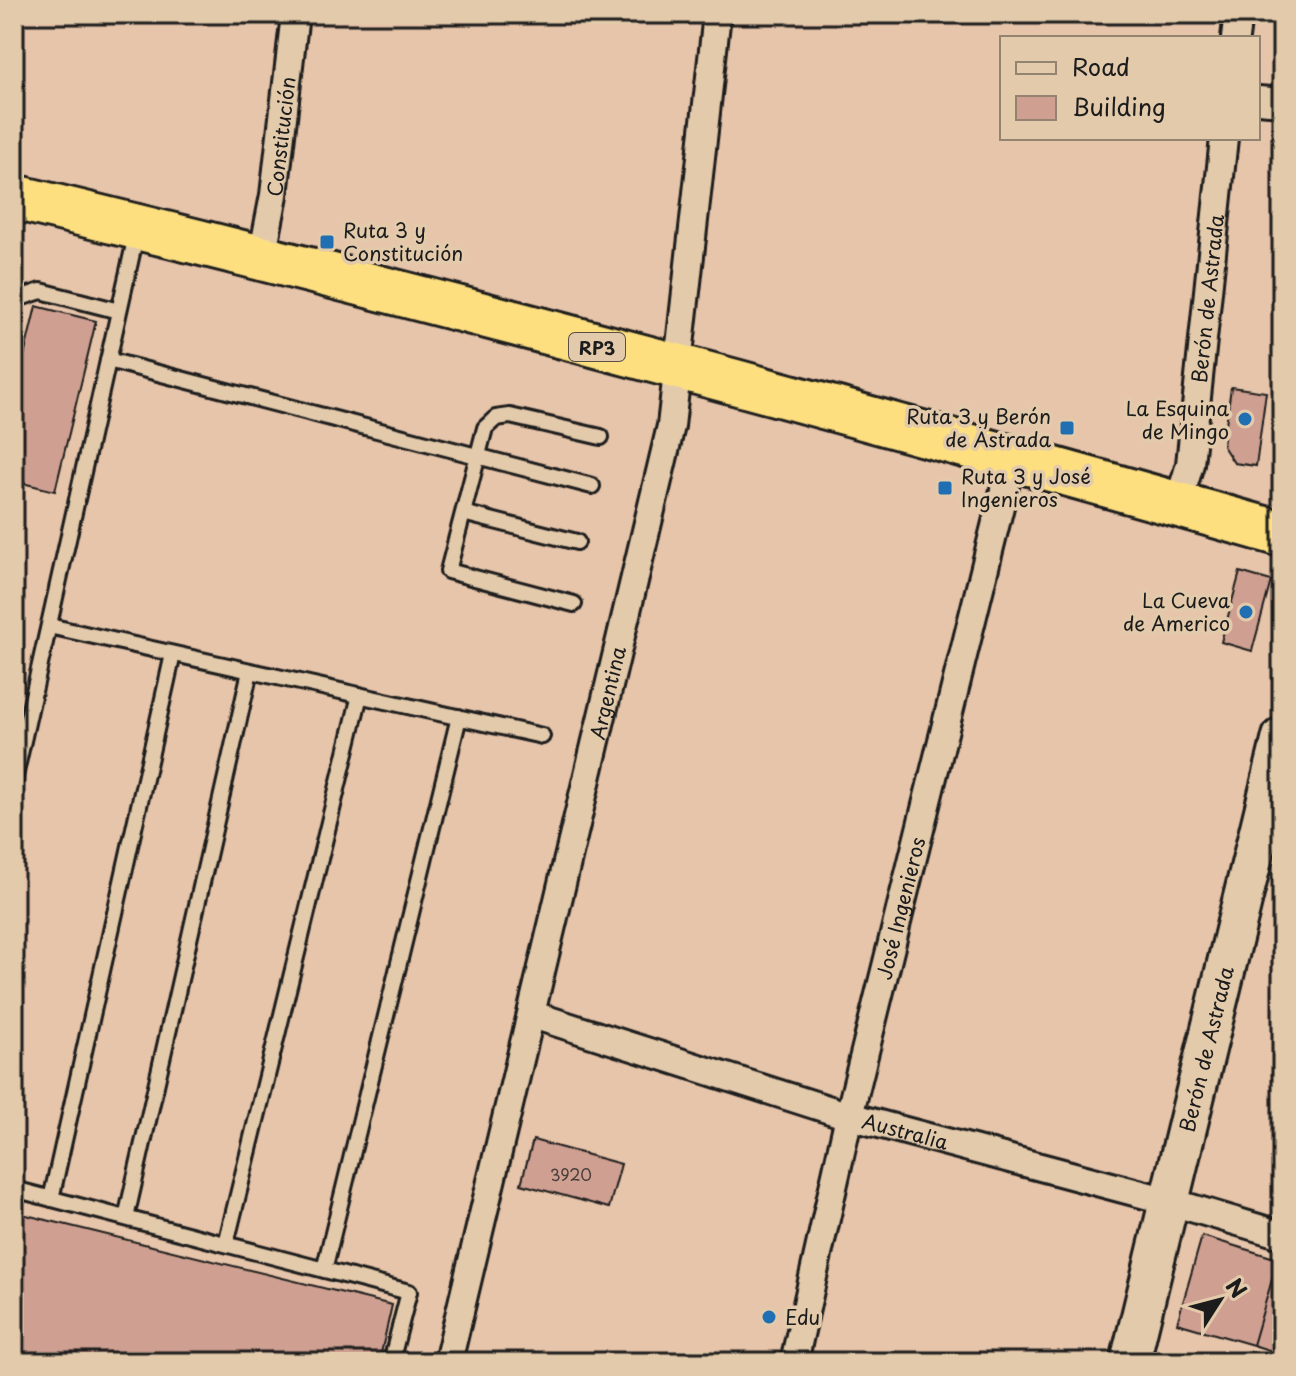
<svg xmlns="http://www.w3.org/2000/svg" width="1296" height="1376" font-family="'Playpen Sans',sans-serif">
<style>
.building{fill:#cfa091;stroke:#1c1c1c;stroke-width:2}
.lines{fill:none;stroke-linecap:round;stroke-linejoin:round}
.lane-casing{stroke:#1c1c1c;stroke-width:20}
.street-casing{stroke:#1c1c1c;stroke-width:32}
.secondary-casing{stroke:#1c1c1c;stroke-width:44}
.highway-casing{stroke:#1c1c1c;stroke-width:50}
.lane{stroke:#e3caab;stroke-width:14}
.street{stroke:#e3caab;stroke-width:26}
.secondary{stroke:#e3caab;stroke-width:38}
.highway{stroke:#fddf80;stroke-width:44}
.poi-dot{fill:#1f6fb2;stroke:#e3caab;stroke-width:3}
.labels{text-anchor:middle;dominant-baseline:central;stroke-width:7;stroke-linejoin:round;paint-order:stroke}
.number-label{font-size:16px;fill:#493d39}
.shield{fill:#e3caab;stroke:#585047;stroke-width:2}
.shield-label{font-size:18px;font-weight:bold;fill:#1c1c1c}
.street-label{font-size:20px;fill:#1c1c1c;stroke:#e3caab}
.poi-label{font-size:20px;fill:#1c1c1c;stroke:#e3caab;text-anchor:start}
</style>
<rect width="100%" height="100%" fill="#e7c5aa"/>
<filter id="ink" filterUnits="userSpaceOnUse"><feTurbulence type="fractalNoise" baseFrequency=".0125" numOctaves="2"/><feDisplacementMap in="SourceGraphic" scale="16" xChannelSelector="R" yChannelSelector="G"/><feConvolveMatrix kernelMatrix="1 2 1 2 8 2 1 2 1" color-interpolation-filters="sRGB"/></filter>
<g filter="url(#ink)">
<path class="building" d="M 36,306 L 96,321 L 55,491 L 14,481 L 14,398 Z
M 1231,387 L 1266,392 L 1256,466 L 1234,463 L 1223,446 Z
M 1240,572 L 1271,581 L 1252,651 L 1221,642 Z
M 533,1140 L 621,1164 L 609,1208 L 521,1184 Z
M 14,1212 L 392,1305 L 379,1362 L 14,1362 Z
M 1202,1236 L 1278,1259 L 1253,1345 L 1177,1323 Z
M 1278,1259 L 1282,1261 L 1282,1354 L 1253,1345 Z"/>
<g class="lines">
<g class="lane-casing">
<path id="lane" d="M 14,300 L 41,291 L 119,311
M 108,360 L 592,486
M 463,513 L 577,542
M 574,604 L 448,571 L 485,428 L 496,418 L 510,416 L 601,437
M 49,626 L 542,736
M 14,781 L 137,231
M 14,1189 L 409,1292 L 391,1362
M 51,1199 L 173,654
M 126,1218 L 250,671
M 226,1244 L 360,695
M 324,1270 L 459,717"/>
</g>
<g class="street-casing">
<g id="street">
<path d="M 1235,38 L 1238,14"/>
<path d="M 1258,100 L 1282,102"/>
<path id="s1" d="M 262,257 L 274,195 L 295,14"/>
<path id="s2" d="M 1178,504 L 1190,464 L 1224,138"/>
<path id="s3" d="M 533,1015 L 849,1116 L 1168,1201 L 1282,1235"/>
<path id="s4" d="M 448,1362 L 671,426 L 717,14"/>
<path id="s5" d="M 794,1362 L 849,1116 L 1012,458"/>
</g>
</g>
<g class="secondary-casing">
<g id="secondary">
<path id="s6" d="M 1130,1362 L 1282,737"/>
</g>
</g>
<g class="highway-casing">
<path id="highway" d="M 14,197 C 439,299 862,415 1282,534"/>
</g>
<use href="#lane" class="lane"/>
<use href="#street" class="street"/>
<use href="#secondary" class="secondary"/>
<use href="#highway" class="highway"/>
</g>
</g>
<g class="poi-dot">
<rect x="319" y="234" width="16" height="16" rx="4"/>
<circle cx="1245" cy="419" r="8"/>
<rect x="1059" y="420" width="16" height="16" rx="4"/>
<rect x="937" y="480" width="16" height="16" rx="4"/>
<circle cx="1246" cy="612" r="8"/>
<circle cx="769" cy="1317" r="8"/>
</g>
<g class="labels">
<g class="number-label">
<text x="571" y="1174">3920</text>
</g>
<rect class="shield" x="569" y="333" width="56" height="28" rx="6"/>
<g class="shield-label">
<text x="597" y="347">RP3</text>
</g>
<g class="street-label">
<text stroke="none"><textPath href="#s1" startOffset="122">Constitución</textPath></text>
<text stroke="none"><textPath href="#s2" startOffset="208">Berón de Astrada</textPath></text>
<text stroke="none"><textPath href="#s4" startOffset="688">Argentina</textPath></text>
<text stroke="none"><textPath href="#s5" startOffset="466">José Ingenieros</textPath></text>
<text stroke="none"><textPath href="#s6" startOffset="322">Berón de Astrada</textPath></text>
<text stroke="none"><textPath href="#s3" startOffset="390">Australia</textPath></text>
</g>
<g class="poi-label">
<text x="343" y="230">Ruta 3 y<tspan x="343" dy="23">Constitución</tspan></text>
<text x="1229" y="408" text-anchor="end">La Esquina<tspan x="1229" dy="23">de Mingo</tspan></text>
<text x="1051" y="416" text-anchor="end">Ruta 3 y Berón<tspan x="1051" dy="23">de Astrada</tspan></text>
<text x="961" y="476">Ruta 3 y José<tspan x="961" dy="23">Ingenieros</tspan></text>
<text x="1230" y="600" text-anchor="end">La Cueva<tspan x="1230" dy="23">de Americo</tspan></text>
<text x="785" y="1317">Edu</text>
</g>
</g>
<rect width="1296" height="1376" fill="none" stroke="#e3caab" stroke-width="48"/>
<rect x="24" y="24" width="1248" height="1328" fill="none" stroke="#1c1c1c" stroke-width="3" filter="url(#ink)"/>
<rect x="1000" y="36" width="260" height="104" fill="#e3caab" stroke="#938472" stroke-width="2"/>
<rect x="1016" y="62" width="40" height="12" fill="#e3caab" stroke="#938472" stroke-width="2"/>
<text x="1072" y="76" font-size="24" fill="#1c1c1c">Road</text>
<rect x="1016" y="96" width="40" height="24" fill="#cfa091" stroke="#938472" stroke-width="2"/>
<text x="1072" y="116" font-size="24" fill="#1c1c1c">Building</text>
<g transform="translate(1220 1300) rotate(54)" stroke="#e3caab" stroke-width="6" paint-order="stroke">
<path d="M0-6L14 30L0 20L-14 30Z" fill="#1c1c1c"/>
<text y="-12" font-size="22" font-weight="bold" text-anchor="middle" fill="#1c1c1c">N</text>
</g>
</svg>
